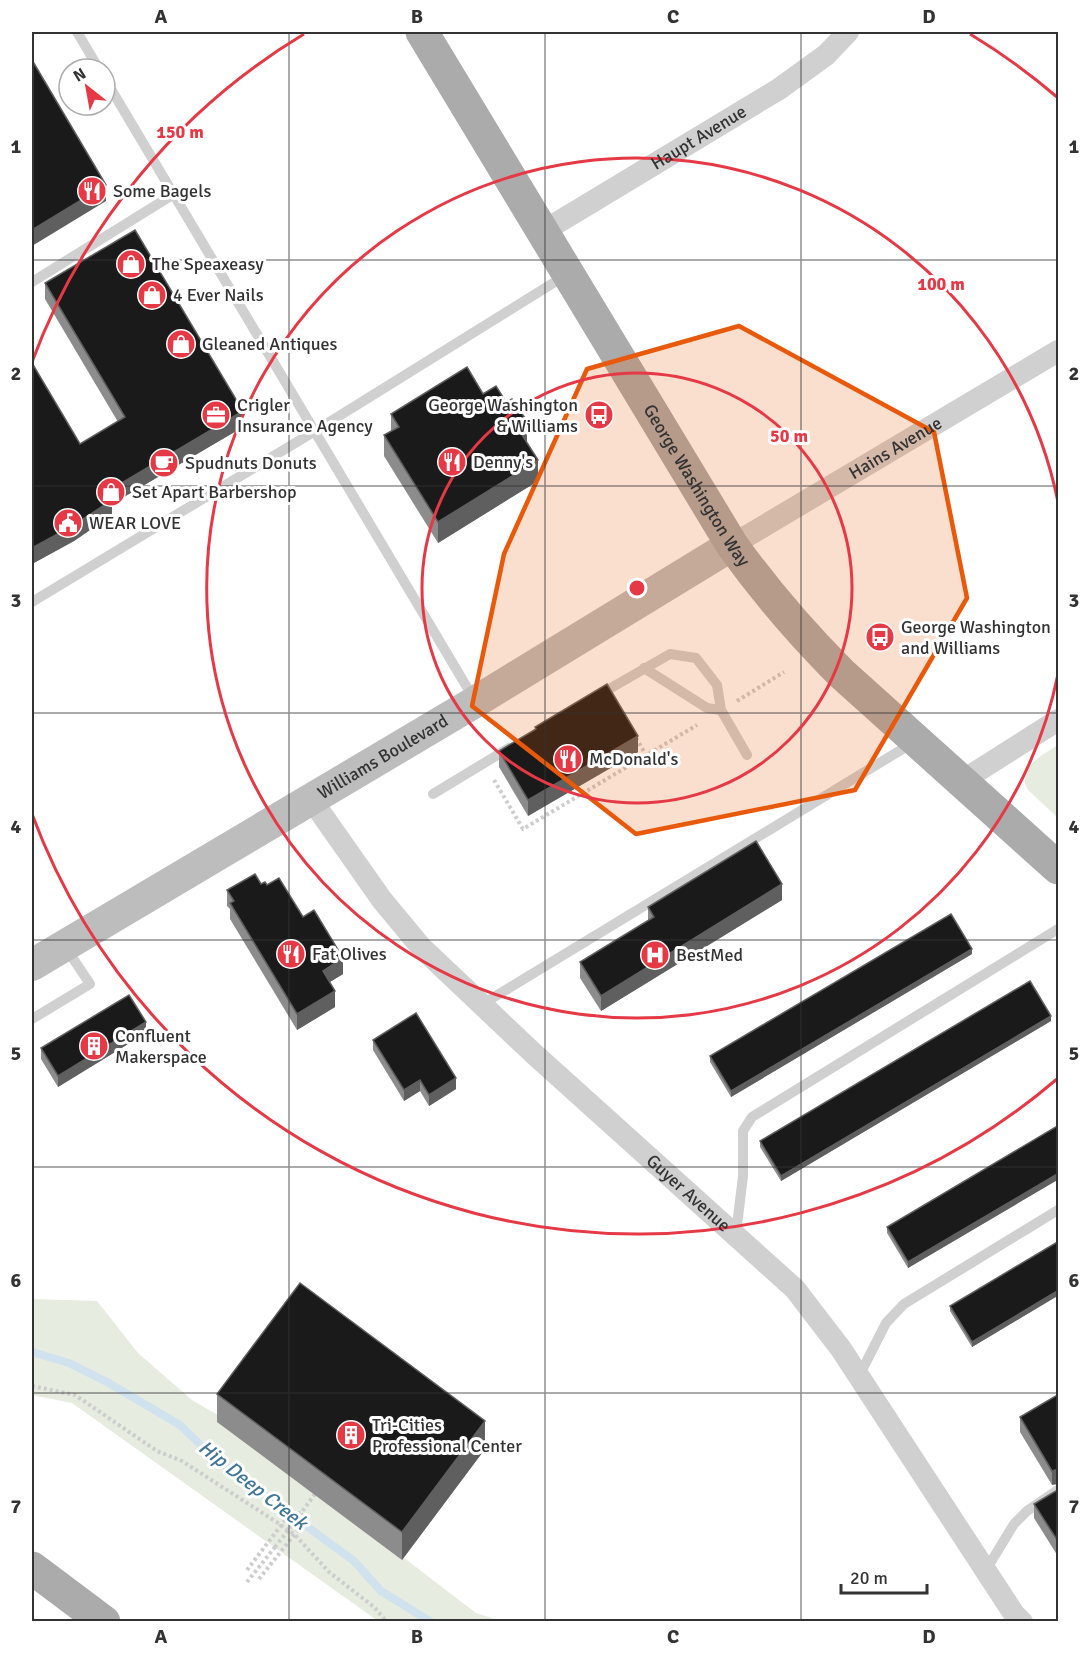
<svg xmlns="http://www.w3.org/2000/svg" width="1090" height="1653" font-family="Signika,sans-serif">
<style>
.park{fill:#e6ecdf}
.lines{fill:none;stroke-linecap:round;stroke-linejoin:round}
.stream{stroke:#cfe2ee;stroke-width:8}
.path{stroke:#cdcdcd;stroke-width:4;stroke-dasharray:3 3;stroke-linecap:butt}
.lane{stroke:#d0d0d0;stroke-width:10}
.street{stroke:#d0d0d0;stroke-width:22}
.secondary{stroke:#bdbdbd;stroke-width:32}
.primary{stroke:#ababab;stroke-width:33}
.path-bridge{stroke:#cdcdcd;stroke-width:4;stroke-dasharray:3 3;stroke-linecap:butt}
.wall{fill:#8c8c8c}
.shaded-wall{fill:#5f5f5f}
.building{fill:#1a1a1a;stroke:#5f5f5f;stroke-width:1.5}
.marked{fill:#e8590c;fill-opacity:0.2;stroke:#e8590c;stroke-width:4.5;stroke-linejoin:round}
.grid{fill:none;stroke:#333;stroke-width:1.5;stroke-opacity:0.55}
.ring{fill:none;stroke:#e63946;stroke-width:3}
.labels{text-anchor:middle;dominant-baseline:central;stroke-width:6;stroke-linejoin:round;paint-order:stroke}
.street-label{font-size:18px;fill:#333;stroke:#fff}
.poi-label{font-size:18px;fill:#333;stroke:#fff;text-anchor:start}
.water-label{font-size:20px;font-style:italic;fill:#3f7597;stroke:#fff}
.centre{fill:#e63946;stroke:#fff;stroke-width:3}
.ring-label{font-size:18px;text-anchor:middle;font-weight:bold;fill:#e63946;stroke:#fff;stroke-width:6;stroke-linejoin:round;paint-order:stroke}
.neatline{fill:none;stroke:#333;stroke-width:2}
.grid-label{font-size:20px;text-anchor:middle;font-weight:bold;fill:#333}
</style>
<rect width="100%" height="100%" fill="#fff"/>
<path class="park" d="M 1058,745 L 1058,818 L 1028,790 L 1025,783 C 1025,762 1043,755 1058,745 Z
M 32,1299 L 97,1301 L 138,1353 L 192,1400 L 216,1414 L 476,1613 L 501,1621 L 378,1621 L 72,1403 L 32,1395 Z"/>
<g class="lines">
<path class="stream" d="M 32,1352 L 69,1363 L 107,1382 L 180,1425 L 215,1459 L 354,1561 L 381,1591 L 431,1622"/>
<path class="path" d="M 737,701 L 784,672
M 636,738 L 646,755
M 494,780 L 523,829 L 697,725
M 32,1386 L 75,1395 L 157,1451 L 182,1461 L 278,1523 L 295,1535 L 329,1572 L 374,1607 L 387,1622
M 247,1582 L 275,1547"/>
<path class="lane" d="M 77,32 L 99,69
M 105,79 L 474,699
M 32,282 L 174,194
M 32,602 L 315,431 L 566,275
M 644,668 L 707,708 L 721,710
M 597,696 L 670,654 L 696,658 L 717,685 L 721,710 L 747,755
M 433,794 L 509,748
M 481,1005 L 914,742
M 32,1019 L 90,984 L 66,948
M 736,1234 L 743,1176 L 743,1131 L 752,1117 L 1058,929
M 859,1376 L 886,1323 L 904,1304 L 1058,1210
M 986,1570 L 1014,1524 L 1027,1511 L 1058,1490"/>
<g class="street">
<path id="s1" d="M 542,232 L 779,89 L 826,55 L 848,32"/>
<path id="s2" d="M 732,545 L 1058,351"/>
<path d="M 962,781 L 1058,720"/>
<path id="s3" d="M 311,799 L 382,900 L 421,947 L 533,1053 L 795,1289 L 841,1349 L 1014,1614 L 1022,1622"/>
</g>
<path class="secondary" id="s4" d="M 32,965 L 475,702 L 732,545"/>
<g class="primary">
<path id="s5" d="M 422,32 L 732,545 C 765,591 801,633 841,673 L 1058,868"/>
<path d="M 32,1568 L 104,1622"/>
</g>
<path class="path-bridge" d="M 275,1547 L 301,1514
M 247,1570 L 289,1515 L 301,1513 L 315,1494
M 259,1579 L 302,1525 L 301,1513"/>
</g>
<path class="wall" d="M 45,283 L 243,427 L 112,504 L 112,515 L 74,541 L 32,564 L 32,363 L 80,444 L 118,422 L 45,299 Z
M 483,394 L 527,441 L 526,442 L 538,481 L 438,543 L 384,456 L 384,435 L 391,431 L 391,414 Z
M 535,727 L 638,752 L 528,816 L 499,767 L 499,751 L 535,730 Z
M 261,884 L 267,885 L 303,917 L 343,974 L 330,982 L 335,1007 L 297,1030 L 230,919 L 230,909 L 227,906 L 227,890 Z
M 782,900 L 601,1011 L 580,978 L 580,962 L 648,920 L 648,907 Z
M 972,954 L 731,1097 L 710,1062 L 710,1056 Z
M 1051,1021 L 781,1181 L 760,1147 L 760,1141 Z
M 146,1033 L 58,1087 L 41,1059 L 41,1048 Z
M 373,1040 L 456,1089 L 429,1106 L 420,1091 L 404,1101 L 373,1050 Z
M 1059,1125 L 1059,1179 L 908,1268 L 887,1233 L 887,1227 Z
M 1059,1241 L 1059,1295 L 972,1347 L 950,1311 L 950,1306 Z
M 217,1394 L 485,1449 L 402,1560 L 217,1422 Z
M 1059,1394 L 1052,1485 L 1020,1432 L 1020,1417 Z
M 1059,1489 L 1059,1558 L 1034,1518 L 1034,1504 Z"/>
<path class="shaded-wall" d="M 106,185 L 106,201 L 32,246 L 32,230 Z
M 243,411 L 243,427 L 112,504 L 112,515 L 74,541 L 32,564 L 32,548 L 108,491 Z
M 527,421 L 527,441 L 517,448 L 517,427 Z
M 538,460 L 538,481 L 438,543 L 438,522 Z
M 638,736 L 638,752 L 528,816 L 528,800 Z
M 782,884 L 782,900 L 601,1011 L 601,996 Z
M 972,949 L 972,954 L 731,1097 L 731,1091 Z
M 343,958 L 343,974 L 323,986 L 323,971 Z
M 335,991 L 335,1007 L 297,1030 L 297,1014 Z
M 1051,1016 L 1051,1021 L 781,1181 L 781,1176 Z
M 146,1022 L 146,1033 L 58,1087 L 58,1076 Z
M 456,1078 L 456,1089 L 429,1106 L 429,1095 Z
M 420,1080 L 420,1091 L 404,1101 L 404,1090 Z
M 1059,1173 L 1059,1179 L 908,1268 L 908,1262 Z
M 1059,1290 L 1059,1295 L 972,1347 L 972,1342 Z
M 485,1421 L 485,1449 L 402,1560 L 402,1532 Z
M 1059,1469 L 1059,1484 L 1052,1485 L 1052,1471 Z"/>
<path class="building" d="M 32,60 L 106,185 L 32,230 Z
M 135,230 L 243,411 L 108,491 L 112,500 L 74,525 L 32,548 L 32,363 L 80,444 L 125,417 L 45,283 Z
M 467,367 L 483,394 L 496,386 L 506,402 L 512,399 L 527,421 L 517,427 L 538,460 L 438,522 L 384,435 L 399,427 L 391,414 Z
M 607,684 L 638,736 L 528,800 L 499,751 L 536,729 L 535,727 Z
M 756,841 L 782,884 L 601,996 L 580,962 L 654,917 L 648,907 Z
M 255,874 L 261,884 L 265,882 L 267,885 L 279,878 L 303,917 L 314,910 L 343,958 L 323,971 L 335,991 L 297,1014 L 230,903 L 234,901 L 227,890 Z
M 951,914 L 972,949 L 731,1091 L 710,1056 Z
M 1030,981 L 1051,1016 L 781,1176 L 760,1141 Z
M 129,995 L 146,1022 L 58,1076 L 41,1048 Z
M 416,1013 L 456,1078 L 429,1095 L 420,1080 L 404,1090 L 373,1040 Z
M 1059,1125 L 1059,1173 L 908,1262 L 887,1227 Z
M 1059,1241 L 1059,1290 L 972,1342 L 950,1306 Z
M 300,1283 L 485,1421 L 402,1532 L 217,1394 Z
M 1059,1394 L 1059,1469 L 1052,1471 L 1020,1417 Z
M 1059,1489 L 1059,1543 L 1034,1504 Z"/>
<path class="marked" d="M 739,326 L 934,432 L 967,598 L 855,790 L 636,834 L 472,706 L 504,554 L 587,369 Z"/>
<path class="grid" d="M 289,32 L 289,1622M 545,32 L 545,1622M 801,32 L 801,1622M 32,260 L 1058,260M 32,486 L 1058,486M 32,713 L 1058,713M 32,940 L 1058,940M 32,1167 L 1058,1167M 32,1393 L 1058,1393"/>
<g class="ring">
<circle cx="637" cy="588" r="215"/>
<path d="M1058 674A430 430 0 1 1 1058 502"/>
<path d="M1057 1079A646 646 0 0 1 32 814M32 362A646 646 0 0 1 304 34M970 34A646 646 0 0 1 1057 97"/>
</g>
<defs>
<g id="restaurant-disc" transform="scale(1.5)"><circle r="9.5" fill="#e63946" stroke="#fff"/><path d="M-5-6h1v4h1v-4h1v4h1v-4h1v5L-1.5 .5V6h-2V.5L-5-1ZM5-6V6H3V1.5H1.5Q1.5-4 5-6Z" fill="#fff"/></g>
<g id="shop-disc" transform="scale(1.5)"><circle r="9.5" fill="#e63946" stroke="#fff"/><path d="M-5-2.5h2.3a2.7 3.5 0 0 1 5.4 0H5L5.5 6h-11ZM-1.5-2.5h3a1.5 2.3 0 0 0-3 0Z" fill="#fff"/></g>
<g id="office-disc" transform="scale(1.5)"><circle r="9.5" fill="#e63946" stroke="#fff"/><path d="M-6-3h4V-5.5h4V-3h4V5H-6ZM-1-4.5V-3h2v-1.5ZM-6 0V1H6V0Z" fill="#fff"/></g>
<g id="bus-disc" transform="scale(1.5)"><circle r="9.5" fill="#e63946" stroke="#fff"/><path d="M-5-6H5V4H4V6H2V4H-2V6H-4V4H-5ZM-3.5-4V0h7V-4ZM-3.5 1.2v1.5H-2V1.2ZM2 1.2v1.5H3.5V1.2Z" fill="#fff"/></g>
<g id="cafe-disc" transform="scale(1.5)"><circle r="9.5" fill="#e63946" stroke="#fff"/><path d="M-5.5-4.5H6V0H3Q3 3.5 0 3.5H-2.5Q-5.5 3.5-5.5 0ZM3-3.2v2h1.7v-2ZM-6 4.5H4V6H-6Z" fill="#fff"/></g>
<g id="civic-disc" transform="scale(1.5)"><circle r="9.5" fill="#e63946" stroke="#fff"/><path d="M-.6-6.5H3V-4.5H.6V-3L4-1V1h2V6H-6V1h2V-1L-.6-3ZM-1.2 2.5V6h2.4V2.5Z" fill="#fff"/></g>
<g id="hospital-disc" transform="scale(1.5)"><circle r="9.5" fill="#e63946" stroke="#fff"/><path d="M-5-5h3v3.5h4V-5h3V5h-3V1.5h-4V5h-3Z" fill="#fff"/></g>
<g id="building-disc" transform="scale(1.5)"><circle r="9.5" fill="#e63946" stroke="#fff"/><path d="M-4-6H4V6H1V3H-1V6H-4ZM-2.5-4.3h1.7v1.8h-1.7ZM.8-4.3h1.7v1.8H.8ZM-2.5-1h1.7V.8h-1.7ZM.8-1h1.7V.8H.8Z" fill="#fff"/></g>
</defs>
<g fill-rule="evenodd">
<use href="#restaurant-disc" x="92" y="191"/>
<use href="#shop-disc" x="131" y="264"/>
<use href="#shop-disc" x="152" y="295"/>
<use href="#shop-disc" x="181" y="344"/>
<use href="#office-disc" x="216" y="415"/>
<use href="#bus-disc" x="599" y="415"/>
<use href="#restaurant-disc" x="452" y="462"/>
<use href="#cafe-disc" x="164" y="463"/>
<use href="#shop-disc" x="111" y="492"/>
<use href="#civic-disc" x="68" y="523"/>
<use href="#bus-disc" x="880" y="637"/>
<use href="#restaurant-disc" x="568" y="759"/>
<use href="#restaurant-disc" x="291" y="954"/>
<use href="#hospital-disc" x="655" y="955"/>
<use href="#building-disc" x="94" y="1046"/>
<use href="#building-disc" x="351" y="1435"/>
</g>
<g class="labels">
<g class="street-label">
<text stroke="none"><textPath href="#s1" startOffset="183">Haupt Avenue</textPath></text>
<text stroke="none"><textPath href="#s2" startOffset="190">Hains Avenue</textPath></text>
<text stroke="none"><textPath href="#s5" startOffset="530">George Washington Way</textPath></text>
<text stroke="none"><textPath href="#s4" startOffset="408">Williams Boulevard</textPath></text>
<text stroke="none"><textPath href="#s3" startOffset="548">Guyer Avenue</textPath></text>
</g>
<g class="poi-label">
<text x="113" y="191">Some Bagels</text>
<text x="152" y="264">The Speaxeasy</text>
<text x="173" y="295">4 Ever Nails</text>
<text x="202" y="344">Gleaned Antiques</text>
<text x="237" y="405">Crigler<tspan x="237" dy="21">Insurance Agency</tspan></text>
<text x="578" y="405" text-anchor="end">George Washington<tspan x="578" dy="21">&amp; Williams</tspan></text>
<text x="473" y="462">Denny's</text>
<text x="185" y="463">Spudnuts Donuts</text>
<text x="132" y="492">Set Apart Barbershop</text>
<text x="89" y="523">WEAR LOVE</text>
<text x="901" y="627">George Washington<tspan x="901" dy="21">and Williams</tspan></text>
<text x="589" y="759">McDonald's</text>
<text x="312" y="954">Fat Olives</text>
<text x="676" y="955">BestMed</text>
<text x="115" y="1036">Confluent<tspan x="115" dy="21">Makerspace</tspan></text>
<text x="372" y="1425">Tri-Cities<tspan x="372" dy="21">Professional Center</tspan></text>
</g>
<g class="water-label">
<text transform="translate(253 1485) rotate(38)">Hip Deep Creek</text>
</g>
</g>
<circle cx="637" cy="588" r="9" class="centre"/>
<g class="ring-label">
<text x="180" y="138">150 m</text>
<text x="941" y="290">100 m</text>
<text x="789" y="442">50 m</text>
</g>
<rect width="1090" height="1653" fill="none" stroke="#ffffff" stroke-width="66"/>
<g transform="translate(87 87) rotate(329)"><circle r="28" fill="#ffffff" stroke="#adadad" stroke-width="1.5"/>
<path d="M0-4.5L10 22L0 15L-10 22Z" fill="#e63946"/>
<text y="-9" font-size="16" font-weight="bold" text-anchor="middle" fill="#333333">N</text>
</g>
<path d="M841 1584v9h86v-9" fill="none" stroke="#333333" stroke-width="3"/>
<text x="850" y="1584" font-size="18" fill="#333333" stroke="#ffffff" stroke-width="4.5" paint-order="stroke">20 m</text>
<rect x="33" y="33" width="1024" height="1587" class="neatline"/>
<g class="grid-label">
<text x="161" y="23">A</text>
<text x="417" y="23">B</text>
<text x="673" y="23">C</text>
<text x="929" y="23">D</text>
<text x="16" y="153">1</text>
<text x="1074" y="153">1</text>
<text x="16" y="380">2</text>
<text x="1074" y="380">2</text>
<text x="16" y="607">3</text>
<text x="1074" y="607">3</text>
<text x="16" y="833">4</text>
<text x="1074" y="833">4</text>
<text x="16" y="1060">5</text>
<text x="1074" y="1060">5</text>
<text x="16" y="1287">6</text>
<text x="1074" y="1287">6</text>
<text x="16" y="1513">7</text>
<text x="1074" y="1513">7</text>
<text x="161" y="1643">A</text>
<text x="417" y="1643">B</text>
<text x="673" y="1643">C</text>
<text x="929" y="1643">D</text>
</g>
</svg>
